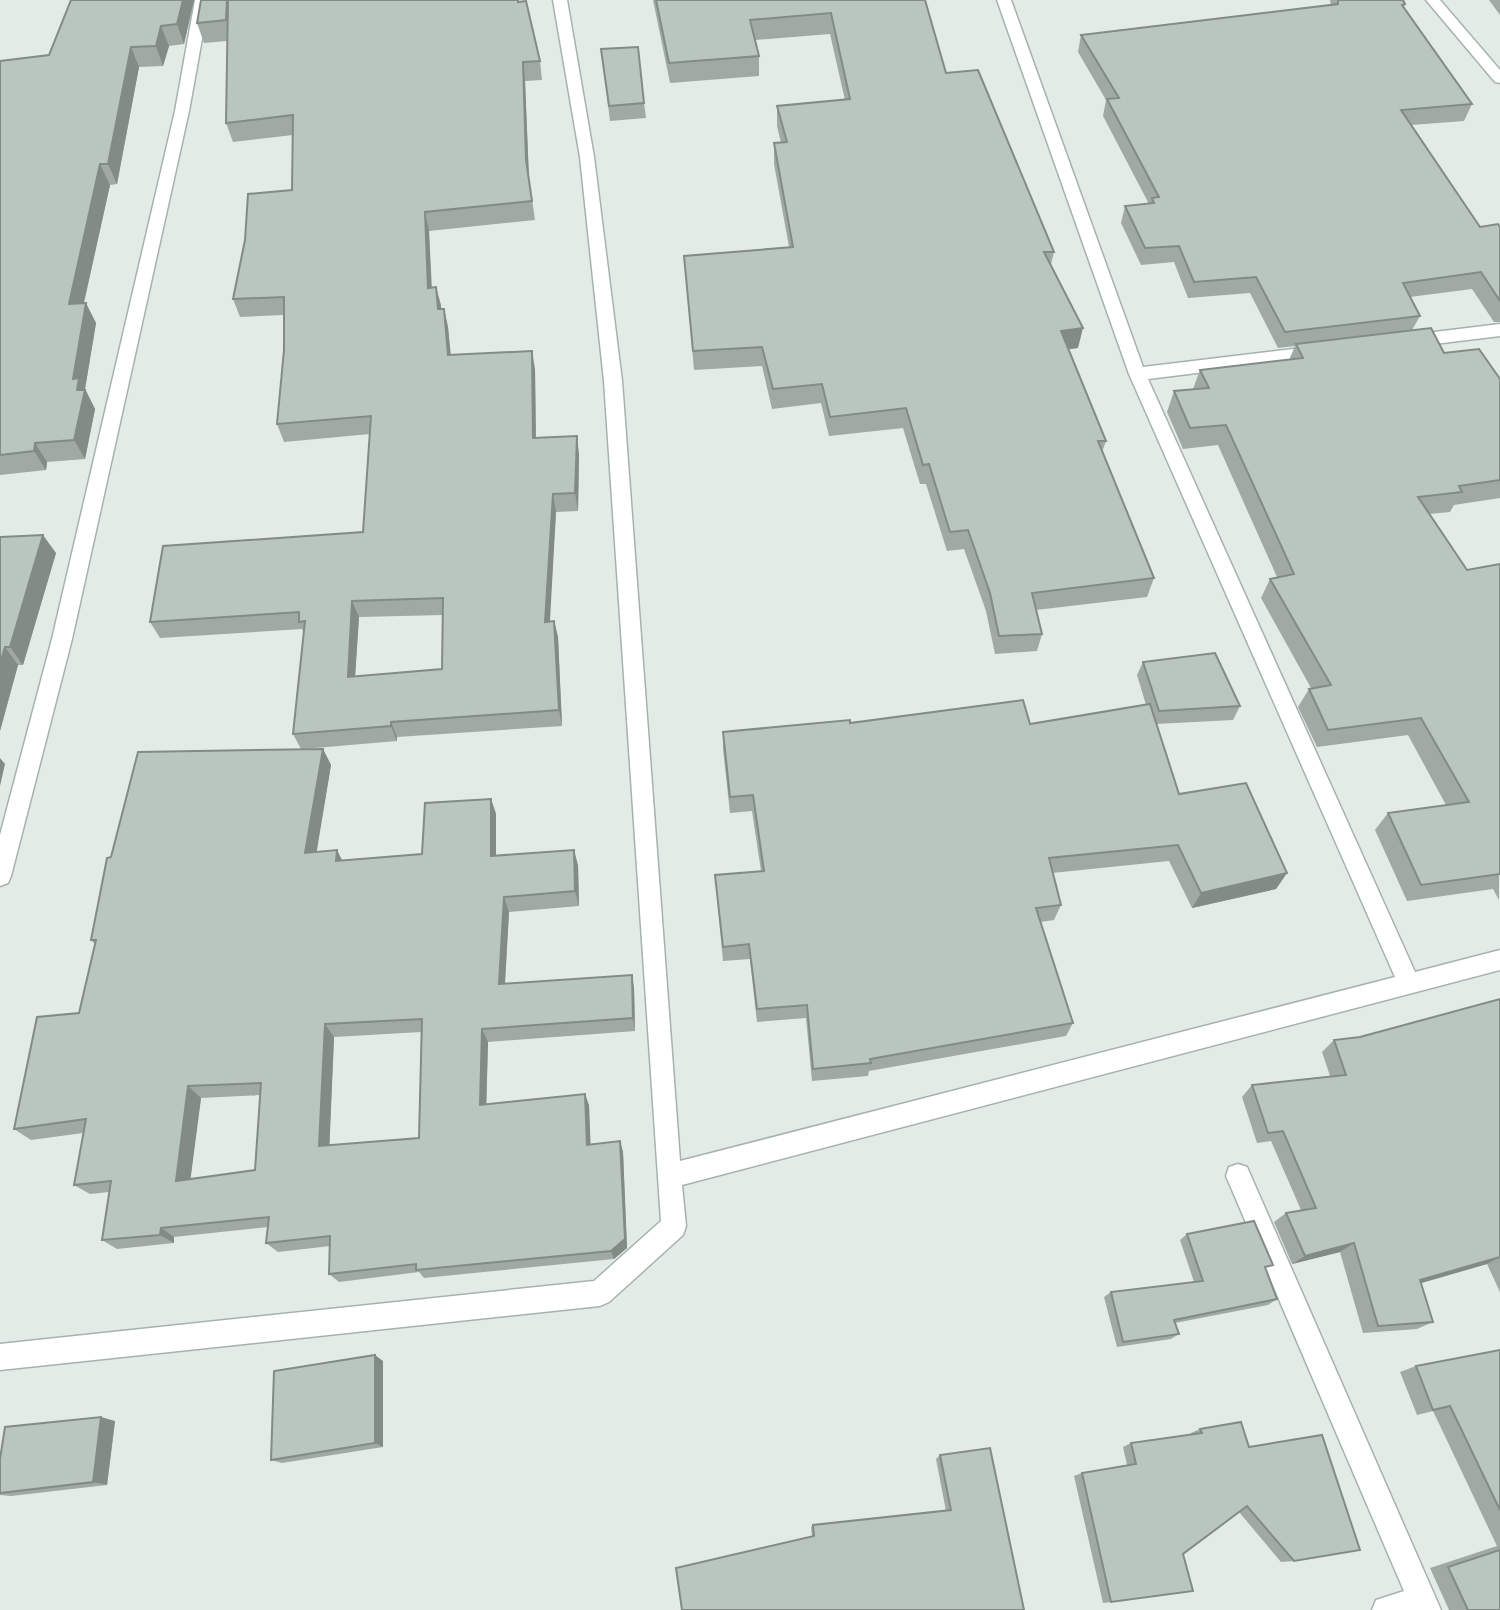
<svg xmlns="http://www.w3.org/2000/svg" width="1500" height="1610" font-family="'Asap Condensed',sans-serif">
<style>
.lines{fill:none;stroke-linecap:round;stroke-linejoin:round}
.minor-casing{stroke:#a6b2ae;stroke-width:3}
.minor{fill:#fff;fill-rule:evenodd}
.wall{fill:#9faaa5;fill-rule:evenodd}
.shaded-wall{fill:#828b86}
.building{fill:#b9c6c0;stroke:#828b86;stroke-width:2;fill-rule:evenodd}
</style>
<rect width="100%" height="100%" fill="#e3ebe7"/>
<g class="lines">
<g class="minor-casing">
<path id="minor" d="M 195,0 L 209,0 L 189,111 L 72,639 L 11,876 L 8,883 L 0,886 L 0,835 L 52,639 L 175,111 Z
M 553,0 L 567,0 L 594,157 L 622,381 L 680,1161 L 1395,977 L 1129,374 L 997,0 L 1011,0 L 1143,367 L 1319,346 L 1327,352 L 1319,358 L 1148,379 L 1415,972 L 1500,950 L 1500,970 L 682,1185 L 686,1226 L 683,1235 L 609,1302 L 600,1306 L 0,1370 L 0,1344 L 594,1281 L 661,1221 L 604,381 L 580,157 Z
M 1426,0 L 1440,0 L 1500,70 L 1500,83 L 1495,82 Z
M 1500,324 L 1500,336 L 1410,347 L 1402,341 L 1410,335 Z
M 1238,1164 L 1247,1167 L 1441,1610 L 1372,1610 L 1376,1600 L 1404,1591 L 1226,1176 L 1229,1167 Z"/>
</g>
<use href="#minor" class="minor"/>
</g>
<path class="wall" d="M 71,0 L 194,0 L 184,44 L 169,46 L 163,66 L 139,67 L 117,184 L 110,185 L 84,303 L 96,323 L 85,389 L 95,409 L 85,459 L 47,462 L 46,470 L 0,475 L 0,61 L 49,55 Z
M 201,0 L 540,61 L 542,80 L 525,81 L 529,179 L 535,220 L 429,231 L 432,287 L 436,287 L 441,309 L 444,309 L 448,327 L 451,355 L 535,369 L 536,438 L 579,454 L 578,511 L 556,512 L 549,621 L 554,621 L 558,637 L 562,726 L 397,737 L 397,741 L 303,749 L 323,749 L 331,765 L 316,852 L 343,861 L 422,854 L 491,799 L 496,814 L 496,856 L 578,865 L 579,906 L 509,912 L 505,984 L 634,988 L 635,1031 L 488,1042 L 486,1105 L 589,1105 L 590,1144 L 620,1141 L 623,1152 L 627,1248 L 614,1259 L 424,1278 L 419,1272 L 339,1282 L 329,1274 L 330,1246 L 278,1252 L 266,1243 L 268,1227 L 174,1237 L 174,1243 L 117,1249 L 102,1240 L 109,1192 L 90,1194 L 74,1185 L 83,1133 L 31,1140 L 14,1129 L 79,1013 L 95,944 L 91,940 L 111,857 L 301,749 L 293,734 L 304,633 L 302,629 L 160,638 L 150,622 L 363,532 L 370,434 L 284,442 L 277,424 L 284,350 L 284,315 L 240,317 L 233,299 L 292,190 L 293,135 L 233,142 L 226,123 L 227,41 L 204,43 L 197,23 ZM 443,615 L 442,669 L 355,676 L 359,617 ZM 421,1032 L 419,1138 L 329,1145 L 334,1037 ZM 260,1095 L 255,1170 L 190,1179 L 201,1098 Z
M 653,0 L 925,0 L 946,73 L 1054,252 L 1051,264 L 1078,348 L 1068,349 L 1106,441 L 1102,452 L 1154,578 L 1147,597 L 1036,610 L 1042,634 L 1037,651 L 995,654 L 986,611 L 964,549 L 947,551 L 926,484 L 920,484 L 903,428 L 829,436 L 821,403 L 772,409 L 762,366 L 694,370 L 684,256 L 789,247 L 774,164 L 774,143 L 781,143 L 777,126 L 777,106 L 845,100 L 830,34 L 755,40 L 759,56 L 759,76 L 670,83 Z
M 1330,0 L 1403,0 L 1405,4 L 1404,7 L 1472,104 L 1464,121 L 1411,125 L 1480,227 L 1500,227 L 1500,322 L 1494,322 L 1472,289 L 1410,297 L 1420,316 L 1412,330 L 1444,353 L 1500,379 L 1500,498 L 1454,505 L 1450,512 L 1429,514 L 1467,570 L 1500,564 L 1499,900 L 1493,889 L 1407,901 L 1375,830 L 1388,813 L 1446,805 L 1408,735 L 1317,747 L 1298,707 L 1309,689 L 1311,688 L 1261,598 L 1270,579 L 1277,577 L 1218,445 L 1183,449 L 1167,412 L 1174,391 L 1193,389 L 1200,370 L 1289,360 L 1295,346 L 1278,348 L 1250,293 L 1188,298 L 1174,262 L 1141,265 L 1121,223 L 1125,206 L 1149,204 L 1103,116 L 1106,100 L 1078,52 L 1081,35 L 1331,5 Z
M 1489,0 L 1500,0 L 1500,15 Z
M 603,64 L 644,103 L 646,118 L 610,121 Z
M 0,537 L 56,553 L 23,665 L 18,665 L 0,731 Z
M 1143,662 L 1240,706 L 1233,720 L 1156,724 L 1179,794 L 1287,873 L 1276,889 L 1192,908 L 1169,861 L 1052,873 L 1061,905 L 1054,920 L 1041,922 L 1073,1023 L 1066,1036 L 869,1071 L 868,1076 L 812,1081 L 806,1018 L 757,1022 L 750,959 L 723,961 L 715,875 L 761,871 L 752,811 L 730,813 L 723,749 L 723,732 L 850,723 L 1030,724 L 1146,705 L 1137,675 Z
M 1500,999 L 1500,1292 L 1487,1264 L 1421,1283 L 1433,1322 L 1417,1329 L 1363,1333 L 1340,1252 L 1292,1264 L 1274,1222 L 1286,1213 L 1301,1210 L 1271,1141 L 1257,1143 L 1242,1097 L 1252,1085 L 1330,1076 L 1322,1052 L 1334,1040 L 1360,1037 Z
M 1187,1234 L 1266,1270 L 1277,1299 L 1268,1305 L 1175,1323 L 1179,1334 L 1171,1339 L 1117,1347 L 1104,1297 L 1111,1292 L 1194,1282 L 1180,1240 Z
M 1500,1350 L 1500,1610 L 1449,1610 L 1430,1568 L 1497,1546 L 1433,1411 L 1417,1415 L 1400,1372 L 1416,1366 Z
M 383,1361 L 383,1447 L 282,1463 L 271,1460 Z
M 115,1421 L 107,1485 L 11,1496 L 0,1495 L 0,1459 Z
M 1200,1429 L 1249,1447 L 1294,1561 L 1281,1562 L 1239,1512 L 1111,1602 L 1103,1603 L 1074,1476 L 1082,1473 L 1127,1465 L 1123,1447 L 1131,1443 L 1191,1435 L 1191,1433 Z
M 940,1455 L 1024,1610 L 812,1536 L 811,1527 L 813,1525 L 946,1511 L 936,1459 Z"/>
<path class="shaded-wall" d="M 183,0 L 194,0 L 184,44 L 177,24 Z
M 161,26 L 169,46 L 163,66 L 156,46 Z
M 131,47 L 139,67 L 117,184 L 108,164 Z
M 523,62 L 525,81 L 529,179 L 535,220 L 526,160 Z
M 100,164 L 110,185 L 79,324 L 69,304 Z
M 425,212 L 429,231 L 432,306 L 428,288 Z
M 436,287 L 441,305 L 442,328 L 438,309 Z
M 86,303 L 96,323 L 85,389 L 95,409 L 85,459 L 74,440 L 77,390 L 73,379 Z
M 444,309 L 448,327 L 452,374 L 448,355 Z
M 1083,328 L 1078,348 L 1056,351 L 1061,331 Z
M 532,351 L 535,369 L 536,456 L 533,438 Z
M 577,436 L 579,454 L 578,511 L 575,493 Z
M 35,443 L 47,462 L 46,470 L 34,451 Z
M 553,494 L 556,512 L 549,638 L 545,622 Z
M 43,535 L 56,553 L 23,665 L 10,647 Z
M 352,601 L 359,617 L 354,693 L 348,677 Z
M 554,621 L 558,637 L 562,726 L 559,710 Z
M 5,647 L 18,665 L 0,731 L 0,664 Z
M 391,722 L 397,737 L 397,741 L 391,726 Z
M 323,749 L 331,765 L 314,868 L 305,853 Z
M 0,758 L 5,764 L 0,786 Z
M 491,799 L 496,814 L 496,871 L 491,856 Z
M 337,850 L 345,866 L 336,861 Z
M 574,850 L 578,865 L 579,906 L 575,891 Z
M 1287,873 L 1276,889 L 1192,908 L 1201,893 Z
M 504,897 L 509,912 L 504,998 L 499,984 Z
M 632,975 L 634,988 L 635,1031 L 633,1018 Z
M 325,1024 L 334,1037 L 329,1157 L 319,1146 Z
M 482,1029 L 488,1042 L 486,1117 L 480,1105 Z
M 188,1086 L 201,1098 L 189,1191 L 176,1181 Z
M 585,1094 L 589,1105 L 591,1155 L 587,1145 Z
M 620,1141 L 623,1152 L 627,1248 L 614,1259 L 611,1251 Z
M 161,1228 L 174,1237 L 174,1243 L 160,1235 Z
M 1354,1243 L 1340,1252 L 1292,1264 L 1305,1256 Z
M 1500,1257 L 1487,1264 L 1404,1288 L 1420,1280 Z
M 375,1355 L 383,1361 L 383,1447 L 375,1443 Z
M 101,1417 L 115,1421 L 107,1485 L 93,1482 Z"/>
<path class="building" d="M 71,0 L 183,0 L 177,24 L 161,26 L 156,46 L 131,47 L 108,164 L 100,164 L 69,304 L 86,303 L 73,379 L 79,378 L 77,390 L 85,390 L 74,440 L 35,443 L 34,451 L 0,455 L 0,61 L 49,55 Z
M 201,0 L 227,0 L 226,20 L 197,23 Z
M 228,0 L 518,0 L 518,2 L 526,1 L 540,61 L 523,62 L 526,160 L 532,201 L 425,212 L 428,288 L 436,287 L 438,309 L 444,309 L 448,355 L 532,351 L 533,438 L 577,436 L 575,493 L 553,494 L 545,622 L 554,621 L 559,710 L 391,722 L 391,726 L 293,734 L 305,621 L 299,622 L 299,612 L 150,622 L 163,546 L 363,532 L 371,416 L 277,424 L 284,350 L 284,297 L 233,299 L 245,240 L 248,194 L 292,190 L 293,115 L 226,123 ZM 443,598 L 442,669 L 348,677 L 352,601 Z
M 656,0 L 925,0 L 946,73 L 978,70 L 1054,252 L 1044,252 L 1083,328 L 1061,331 L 1106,441 L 1098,441 L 1154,578 L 1032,593 L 1042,634 L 999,636 L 990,593 L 968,530 L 950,532 L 929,464 L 923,465 L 906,408 L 830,417 L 822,384 L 773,389 L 762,347 L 693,351 L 684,256 L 793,247 L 774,143 L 787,142 L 777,106 L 850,99 L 831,13 L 750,20 L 759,56 L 669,63 Z
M 1338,0 L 1403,0 L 1405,4 L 1402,5 L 1472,104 L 1401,110 L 1480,227 L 1498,224 L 1500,227 L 1500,301 L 1481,272 L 1403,283 L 1420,316 L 1285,332 L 1256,277 L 1194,282 L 1179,246 L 1145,248 L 1125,206 L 1154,203 L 1152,198 L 1159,197 L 1107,99 L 1119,98 L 1081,35 L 1338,4 Z
M 638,47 L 644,103 L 609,106 L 601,49 Z
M 1431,328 L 1444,353 L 1479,349 L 1500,379 L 1500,480 L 1459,486 L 1462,492 L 1418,497 L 1467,570 L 1500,564 L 1500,874 L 1421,885 L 1388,813 L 1469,802 L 1421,718 L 1328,730 L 1309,689 L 1331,685 L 1270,579 L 1294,574 L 1226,425 L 1190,428 L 1174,391 L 1209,388 L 1200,370 L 1303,358 L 1296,344 Z
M 43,535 L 10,647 L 5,647 L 0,664 L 0,537 Z
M 1215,653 L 1240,706 L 1159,711 L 1143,662 Z
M 1023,700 L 1030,724 L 1150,704 L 1179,794 L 1246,783 L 1287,873 L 1201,893 L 1178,845 L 1049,858 L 1061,905 L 1036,908 L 1073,1023 L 870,1059 L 871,1063 L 813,1069 L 807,1005 L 757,1009 L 749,944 L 723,947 L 715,875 L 764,871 L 753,795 L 730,797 L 723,732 L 850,720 L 850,723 Z
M 323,749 L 305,853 L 337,850 L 336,861 L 422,854 L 425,803 L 491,799 L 491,856 L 574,850 L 575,891 L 504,897 L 499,984 L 632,975 L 633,1018 L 482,1029 L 480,1105 L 585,1094 L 587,1145 L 620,1141 L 625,1239 L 611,1251 L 416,1270 L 416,1264 L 329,1274 L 330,1236 L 266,1243 L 269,1217 L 161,1228 L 160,1235 L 102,1240 L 111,1181 L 74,1185 L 86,1119 L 14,1129 L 37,1017 L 79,1013 L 96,940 L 91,940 L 107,858 L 111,857 L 138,752 ZM 422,1019 L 419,1138 L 319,1146 L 325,1024 ZM 261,1083 L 255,1170 L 176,1181 L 188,1086 Z
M 1500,999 L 1500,1257 L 1420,1280 L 1433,1322 L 1378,1326 L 1354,1243 L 1305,1256 L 1286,1213 L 1316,1208 L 1283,1131 L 1268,1133 L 1252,1085 L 1346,1075 L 1334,1040 L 1360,1037 Z
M 1254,1221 L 1273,1265 L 1265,1267 L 1277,1299 L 1174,1320 L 1179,1334 L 1123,1342 L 1111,1292 L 1203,1281 L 1187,1234 Z
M 1500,1350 L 1500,1510 L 1450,1406 L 1433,1410 L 1416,1366 Z
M 375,1355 L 375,1443 L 271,1460 L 274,1371 Z
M 101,1417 L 93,1482 L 0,1493 L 0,1459 L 5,1427 Z
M 1241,1422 L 1249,1447 L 1322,1435 L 1360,1550 L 1294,1561 L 1247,1506 L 1183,1554 L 1193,1591 L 1111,1602 L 1082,1473 L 1136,1464 L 1131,1443 L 1202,1433 L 1200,1429 Z
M 990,1448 L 1024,1610 L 682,1610 L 676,1568 L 814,1536 L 813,1525 L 951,1510 L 940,1455 Z
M 1500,1550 L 1500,1610 L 1468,1610 L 1448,1567 Z"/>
</svg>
